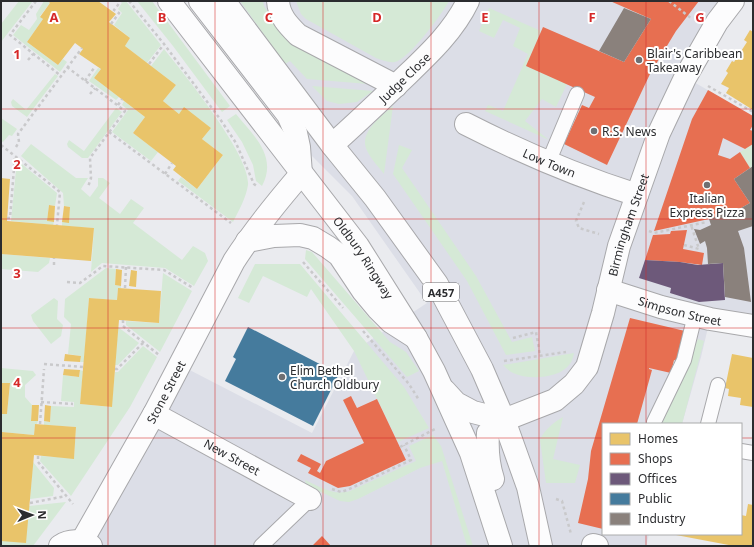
<svg xmlns="http://www.w3.org/2000/svg" width="754" height="547" font-family="'Noto Sans',sans-serif">
<style>
.built{fill:#dcdee7}
.green{fill:#d5e9d6}
.homes{fill:#e9c46a}
.shops{fill:#e76f51}
.offices{fill:#6d597a}
.public{fill:#457b9d}
.industry{fill:#8a817c}
.lines{fill:none;stroke-linecap:round;stroke-linejoin:round}
.service-casing{stroke:#a8a8ab;stroke-width:16}
.minor-casing{stroke:#a8a8ab;stroke-width:24}
.tertiary-casing{stroke:#a8a8ab;stroke-width:24}
.primary-casing{stroke:#a8a8ab;stroke-width:24}
.path{stroke:#c9c9cb;stroke-width:2.5;stroke-dasharray:3 3;stroke-linecap:butt}
.service{stroke:#fcfcfd;stroke-width:14}
.minor{stroke:#fcfcfd;stroke-width:22}
.tertiary{stroke:#fcfcfd;stroke-width:22}
.primary{stroke:#fcfcfd;stroke-width:22}
.grid{fill:none;stroke:#d62828;stroke-width:1;stroke-opacity:0.55}
.poi-dot{fill:#6e6f72;stroke:#fff;stroke-width:1.5}
.labels{text-anchor:middle;dominant-baseline:central;stroke-width:4;stroke-linejoin:round;paint-order:stroke}
.shield{fill:#fff;stroke:#6b6b6d;stroke-width:1}
.shield-label{font-size:11px;font-weight:bold;fill:#2b2c2f}
.poi-label{font-size:12px;fill:#2b2c2f;stroke:#fff;text-anchor:start}
.street-label{font-size:12px;fill:#2b2c2f;stroke:#fff}
.grid-label{font-size:13px;text-anchor:middle;font-weight:bold;fill:#d62828;stroke:#fff;stroke-width:4;stroke-linejoin:round;paint-order:stroke}
</style>
<rect width="100%" height="100%" fill="#eaebef"/>
<path class="built" d="M 191,1 L 733,1 L 685,77 L 753,116 L 753,326 L 710,319 L 701,357 L 682,424 L 603,424 L 603,534 L 649,534 L 646,546 L 91,546 L 180,365 L 312,433 L 354,351 L 427,303 L 352,196 L 289,133 Z"/>
<path class="green" d="M 19,1 L 32,2 L 1,42 L 1,24 Z
M 44,1 L 48,1 L 50,3 L 40,16 L 43,19 L 27,42 L 58,65 L 63,59 L 67,62 L 60,72 L 13,35 L 21,25 L 29,30 L 37,19 L 36,14 Z
M 123,1 L 126,1 L 161,45 L 147,63 L 125,46 L 130,38 L 114,25 L 122,13 L 118,9 Z
M 137,1 L 152,1 L 230,106 L 222,112 L 173,46 Z
M 240,1 L 263,1 L 264,6 L 275,24 L 365,80 L 368,84 L 307,79 L 290,61 L 285,64 Z
M 296,1 L 449,1 C 442,14 409,59 395,62 C 389,63 382,60 376,58 L 306,19 L 301,14 Z
M 489,8 L 541,31 L 526,66 L 567,84 L 556,107 L 542,99 L 525,121 L 549,140 L 485,111 L 488,105 L 503,111 L 528,54 L 513,46 L 520,28 L 503,20 L 494,38 L 479,31 Z
M 164,49 C 184,74 251,156 248,185 C 246,198 239,210 233,222 L 178,181 L 181,177 L 197,189 L 223,155 L 202,139 L 211,128 L 184,108 L 179,114 L 163,101 L 176,85 L 151,66 Z
M 98,68 L 101,69 L 94,78 L 119,97 L 116,100 L 89,81 Z
M 55,74 L 58,76 L 27,117 L 12,106 L 11,102 L 13,99 L 26,110 Z
M 312,86 L 373,91 L 357,102 L 339,104 L 327,101 Z
M 124,101 L 145,117 L 133,133 L 158,152 L 151,161 L 112,132 L 128,110 L 122,105 Z
M 393,106 L 384,174 C 378,166 366,154 365,144 C 364,128 383,115 393,106 Z
M 116,108 L 122,112 L 88,158 L 82,158 L 68,147 L 67,144 L 69,140 L 84,151 Z
M 236,114 C 253,135 278,156 262,186 L 256,181 L 253,165 L 242,142 L 227,120 Z
M 1,118 L 17,129 L 12,136 L 9,135 L 3,142 L 1,141 Z
M 31,144 L 76,178 L 88,178 L 81,189 L 90,197 L 98,186 L 98,178 L 103,178 L 110,183 L 99,198 L 120,214 L 131,199 L 144,208 L 133,223 L 182,260 L 193,246 L 205,253 L 208,261 L 194,286 L 165,268 L 102,263 L 91,272 L 94,228 L 62,226 L 62,222 L 69,222 L 70,207 L 64,206 L 63,193 L 21,156 Z
M 753,144 L 753,166 L 750,168 L 740,152 Z
M 399,145 L 412,150 L 402,168 L 476,276 L 512,342 L 532,337 L 535,351 L 506,355 L 467,281 L 393,174 Z
M 17,160 L 57,193 L 55,206 L 49,205 L 47,221 L 54,222 L 53,225 L 11,221 Z
M 306,250 L 312,252 L 390,342 L 406,352 L 419,371 L 407,377 L 305,259 Z
M 1,254 L 50,258 L 49,263 L 38,272 L 1,269 Z
M 255,264 L 300,264 L 404,387 L 429,428 L 398,442 L 354,351 L 311,289 L 307,297 L 263,276 L 249,303 L 238,298 Z
M 106,268 L 116,269 L 115,285 L 121,286 L 121,288 L 118,288 L 117,300 L 89,298 L 84,362 L 80,362 L 81,356 L 68,354 L 71,324 L 64,317 L 65,299 Z
M 163,273 L 192,291 L 160,352 L 126,325 L 126,321 L 159,323 Z
M 54,298 L 58,301 L 57,319 L 63,325 L 61,336 L 51,344 L 33,321 L 31,315 Z
M 118,327 L 139,343 L 118,365 L 115,365 Z
M 698,339 L 704,341 L 682,424 L 662,424 L 682,378 L 691,354 Z
M 143,346 L 157,357 L 130,407 L 71,496 L 40,461 L 41,456 L 74,458 L 76,427 L 44,425 L 44,421 L 50,422 L 51,406 L 74,407 L 74,402 L 61,401 L 63,375 L 79,377 L 80,370 L 83,371 L 80,404 L 111,407 L 115,372 L 118,372 Z
M 574,353 C 573,357 572,362 569,365 C 558,379 528,380 513,373 C 509,371 506,368 503,365 Z
M 1,368 L 33,371 L 36,375 L 25,385 L 25,397 L 32,405 L 31,420 L 38,421 L 37,424 L 35,424 L 34,435 L 2,432 L 1,447 L 1,414 L 7,414 L 10,384 L 1,383 Z
M 563,417 L 553,459 L 580,465 L 575,483 L 546,483 L 540,440 C 545,429 553,423 563,417 Z
M 433,435 L 441,446 L 473,546 L 467,546 L 442,461 L 420,468 L 358,499 L 349,502 L 340,501 L 306,485 L 305,480 C 321,487 333,496 350,491 L 416,461 L 409,446 Z
M 33,462 L 54,488 L 53,496 L 30,499 Z
M 66,502 L 33,546 L 1,546 L 1,541 L 29,506 Z"/>
<path class="homes" d="M 48,1 L 98,1 L 116,14 L 109,22 L 130,38 L 125,46 L 176,85 L 163,101 L 179,114 L 184,107 L 211,128 L 202,139 L 223,155 L 197,189 L 173,170 L 176,166 L 133,133 L 145,117 L 94,78 L 101,69 L 79,54 L 83,49 L 75,43 L 58,65 L 27,42 L 43,19 L 40,17 L 50,3 Z
M 750,30 L 753,32 L 753,110 L 726,93 L 729,88 L 721,84 L 728,73 L 726,71 L 732,61 L 734,62 L 747,42 L 744,40 Z
M 1,178 L 10,179 L 7,221 L 94,228 L 91,261 L 1,254 Z
M 49,205 L 55,206 L 54,222 L 47,221 Z
M 64,206 L 70,207 L 69,223 L 62,222 Z
M 116,269 L 122,270 L 121,286 L 115,285 Z
M 131,270 L 137,271 L 136,287 L 129,286 Z
M 118,288 L 161,291 L 159,323 L 119,320 L 112,407 L 80,404 L 89,298 L 117,300 Z
M 65,354 L 81,356 L 80,362 L 64,361 Z
M 732,354 L 753,358 L 753,407 L 740,405 L 741,398 L 728,396 L 729,389 L 725,388 Z
M 64,369 L 80,370 L 79,377 L 63,375 Z
M 1,383 L 10,383 L 7,414 L 1,414 Z
M 32,405 L 39,405 L 38,421 L 31,421 Z
M 45,405 L 51,406 L 50,422 L 44,421 Z
M 35,424 L 76,427 L 74,459 L 34,455 L 26,543 L 1,541 L 1,447 L 2,432 L 34,435 Z
M 748,504 L 753,505 L 753,546 L 734,546 L 676,535 L 741,534 L 741,515 L 746,516 Z"/>
<path class="shops" d="M 610,1 L 699,1 L 676,31 L 650,74 L 607,165 L 564,144 L 582,105 L 589,108 L 595,97 L 526,66 L 543,27 L 624,62 L 651,19 Z
M 708,90 L 753,116 L 753,125 L 750,130 L 753,131 L 753,144 L 745,149 L 723,138 L 718,155 L 730,159 L 740,152 L 750,168 L 734,179 L 750,203 L 741,208 L 730,211 L 709,219 L 654,231 L 692,119 Z
M 687,230 L 683,249 L 704,253 L 702,265 L 680,262 L 645,260 L 653,235 L 670,234 L 671,231 Z
M 630,318 L 685,331 L 677,361 L 674,360 L 671,373 L 649,368 L 649,369 L 652,370 L 637,424 L 603,424 L 603,529 L 578,523 L 588,479 L 591,451 Z
M 351,396 L 357,408 L 377,399 L 406,460 L 350,486 L 338,488 L 308,473 L 311,468 L 297,461 L 301,454 L 321,464 L 317,471 L 320,473 L 326,461 L 364,443 L 343,400 Z
M 322,536 L 331,546 L 312,546 Z"/>
<path class="offices" d="M 645,260 L 680,262 L 698,265 L 723,263 L 725,300 L 699,302 L 670,293 L 671,288 L 639,278 Z"/>
<path class="public" d="M 248,327 L 339,374 L 313,426 L 225,381 L 236,359 L 233,357 Z"/>
<path class="industry" d="M 624,8 L 651,19 L 624,62 L 599,51 Z
M 753,166 L 753,226 L 738,231 L 744,248 L 751,302 L 725,297 L 723,263 L 708,264 L 707,248 L 705,241 L 700,244 L 694,229 L 700,230 L 711,225 L 709,219 L 730,211 L 741,208 L 750,203 L 734,179 Z"/>
<g class="lines">
<g class="service-casing">
<path id="service" d="M 548,163 L 577,94
M 654,422 L 684,360 L 695,315
M 708,424 L 718,385
M 741,451 L 753,453
M 261,546 L 310,499"/>
</g>
<g class="minor-casing">
<g id="minor">
<path d="M 278,1 C 279,16 288,25 298,35 L 396,86"/>
<path id="s1" d="M 466,124 C 521,152 577,176 637,195"/>
<path id="s2" d="M 332,145 C 358,122 383,98 408,74 C 431,52 454,30 468,1"/>
<path id="s3" d="M 608,290 L 661,307 L 710,319 L 753,326"/>
<path id="s4" d="M 154,414 L 310,499"/>
<path d="M 593,545 L 597,546"/>
</g>
</g>
<g class="tertiary-casing">
<g id="tertiary">
<path d="M 247,241 L 274,236 L 300,235 L 313,238 L 328,247 L 339,255 L 363,291 L 378,309 L 391,322 L 416,338"/>
<path id="s5" d="M 504,420 L 555,400 L 574,384 L 587,367 L 603,313 L 619,246 L 659,133 L 685,78 L 717,22 L 733,1"/>
<path id="s6" d="M 82,541 L 154,414 L 234,261 C 254,230 277,202 301,174"/>
<path d="M 60,546 C 71,539 80,540 91,546"/>
</g>
</g>
<g class="primary-casing">
<g id="primary">
<path id="s7" d="M 169,1 L 358,246 L 416,338 L 434,371 L 471,453 L 501,546"/>
<path d="M 200,1 L 288,115 L 296,133 L 299,147 L 301,174"/>
<path d="M 224,1 L 332,145 L 375,198 L 437,284 L 482,369 L 504,420 L 528,487 L 541,546"/>
<path d="M 445,391 L 456,403 L 473,412 L 504,420"/>
<path d="M 493,479 C 488,464 487,449 488,433 L 504,420"/>
</g>
</g>
<path class="path" d="M 36,1 L 10,35 L 61,76
M 129,1 L 164,44 L 220,119 L 236,143 L 254,184 L 258,187
M 669,1 L 692,19
M 111,24 L 119,13 L 114,10 L 121,1
M 28,60 L 33,54
M 149,64 L 164,44
M 67,67 L 125,111 L 90,158 L 91,178 L 88,187
M 85,81 L 94,68
M 708,86 L 753,112
M 90,94 L 95,88
M 118,105 L 122,99
M 109,132 L 231,223
M 1,145 L 60,192 L 57,225
M 16,147 L 19,142 L 18,134 L 82,48
M 165,174 L 172,163
M 584,202 L 576,221 L 579,228 L 599,234
M 7,218 L 10,218 L 15,156
M 649,231 L 654,233 L 707,222
M 684,245 L 699,249 L 691,225
M 303,262 L 343,308
M 54,265 L 54,258
M 67,282 L 80,283 L 103,266 L 164,270 L 193,288
M 125,288 L 126,267
M 123,320 L 123,326 L 159,355
M 363,331 L 409,384 L 419,400
M 513,338 L 536,332 L 540,355
M 504,361 L 566,352
M 44,364 L 83,367
M 115,369 L 117,369 L 143,343
M 41,402 L 73,404
M 40,424 L 44,369
M 400,447 L 435,429
M 38,456 L 38,462 L 73,504
M 332,489 L 341,492 L 347,490 L 411,460 L 404,445
M 556,499 L 562,501 L 571,534
M 30,503 L 66,496"/>
<use href="#service" class="service"/>
<use href="#minor" class="minor"/>
<use href="#tertiary" class="tertiary"/>
<use href="#primary" class="primary"/>
</g>
<path class="grid" d="M 108,1 L 108,546M 215,1 L 215,546M 323,1 L 323,546M 431,1 L 431,546M 539,1 L 539,546M 646,1 L 646,424M 1,109 L 753,109M 1,219 L 753,219M 1,328 L 753,328M 1,438 L 603,438M 741,438 L 753,438M 646,534 L 646,546"/>
<g class="poi-dot">
<circle cx="639" cy="60" r="4"/>
<circle cx="594" cy="131" r="4"/>
<circle cx="707" cy="185" r="4"/>
<circle cx="282" cy="377" r="4"/>
</g>
<g class="labels">
<rect class="shield" x="423" y="283" width="36" height="18" rx="3"/>
<g class="shield-label">
<text x="441" y="292">A457</text>
</g>
<g class="poi-label">
<text x="647" y="53">Blair's Caribbean<tspan x="647" dy="14">Takeaway</tspan></text>
<text x="602" y="131">R.S. News</text>
<text x="707" y="198" text-anchor="middle">Italian<tspan x="707" dy="14">Express Pizza</tspan></text>
<text x="290" y="370">Elim Bethel<tspan x="290" dy="14">Church Oldbury</tspan></text>
</g>
<g class="street-label">
<text stroke="none"><textPath href="#s2" startOffset="99">Judge Close</textPath></text>
<text stroke="none"><textPath href="#s1" startOffset="92">Low Town</textPath></text>
<text stroke="none"><textPath href="#s5" startOffset="249">Birmingham Street</textPath></text>
<text stroke="none"><textPath href="#s7" startOffset="322">Oldbury Ringway</textPath></text>
<text stroke="none"><textPath href="#s3" startOffset="75">Simpson Street</textPath></text>
<text stroke="none"><textPath href="#s6" startOffset="171">Stone Street</textPath></text>
<text stroke="none"><textPath href="#s4" startOffset="89">New Street</textPath></text>
</g>
</g>
<g class="grid-label">
<text x="54" y="22">A</text>
<text x="162" y="22">B</text>
<text x="269" y="22">C</text>
<text x="377" y="22">D</text>
<text x="485" y="22">E</text>
<text x="592" y="22">F</text>
<text x="700" y="22">G</text>
<text x="17" y="59">1</text>
<text x="17" y="169">2</text>
<text x="17" y="278">3</text>
<text x="17" y="387">4</text>
</g>
<rect width="754" height="547" fill="none" stroke="#2b2c2f" stroke-width="4"/>
<rect x="602" y="423" width="140" height="112" fill="#ffffff" stroke="#aaabac"/>
<rect x="610" y="433" width="20" height="12" fill="#e9c46a" stroke="#aaabac"/>
<text x="638" y="443" font-size="12" fill="#2b2c2f">Homes</text>
<rect x="610" y="453" width="20" height="12" fill="#e76f51" stroke="#aaabac"/>
<text x="638" y="463" font-size="12" fill="#2b2c2f">Shops</text>
<rect x="610" y="473" width="20" height="12" fill="#6d597a" stroke="#aaabac"/>
<text x="638" y="483" font-size="12" fill="#2b2c2f">Offices</text>
<rect x="610" y="493" width="20" height="12" fill="#457b9d" stroke="#aaabac"/>
<text x="638" y="503" font-size="12" fill="#2b2c2f">Public</text>
<rect x="610" y="513" width="20" height="12" fill="#8a817c" stroke="#aaabac"/>
<text x="638" y="523" font-size="12" fill="#2b2c2f">Industry</text>
<g transform="translate(32 515) rotate(89)" stroke="#ffffff" stroke-width="3" paint-order="stroke">
<path d="M0-3L7 15L0 10L-7 15Z" fill="#2b2c2f"/>
<text y="-6" font-size="11" font-weight="bold" text-anchor="middle" fill="#2b2c2f">N</text>
</g>
</svg>
